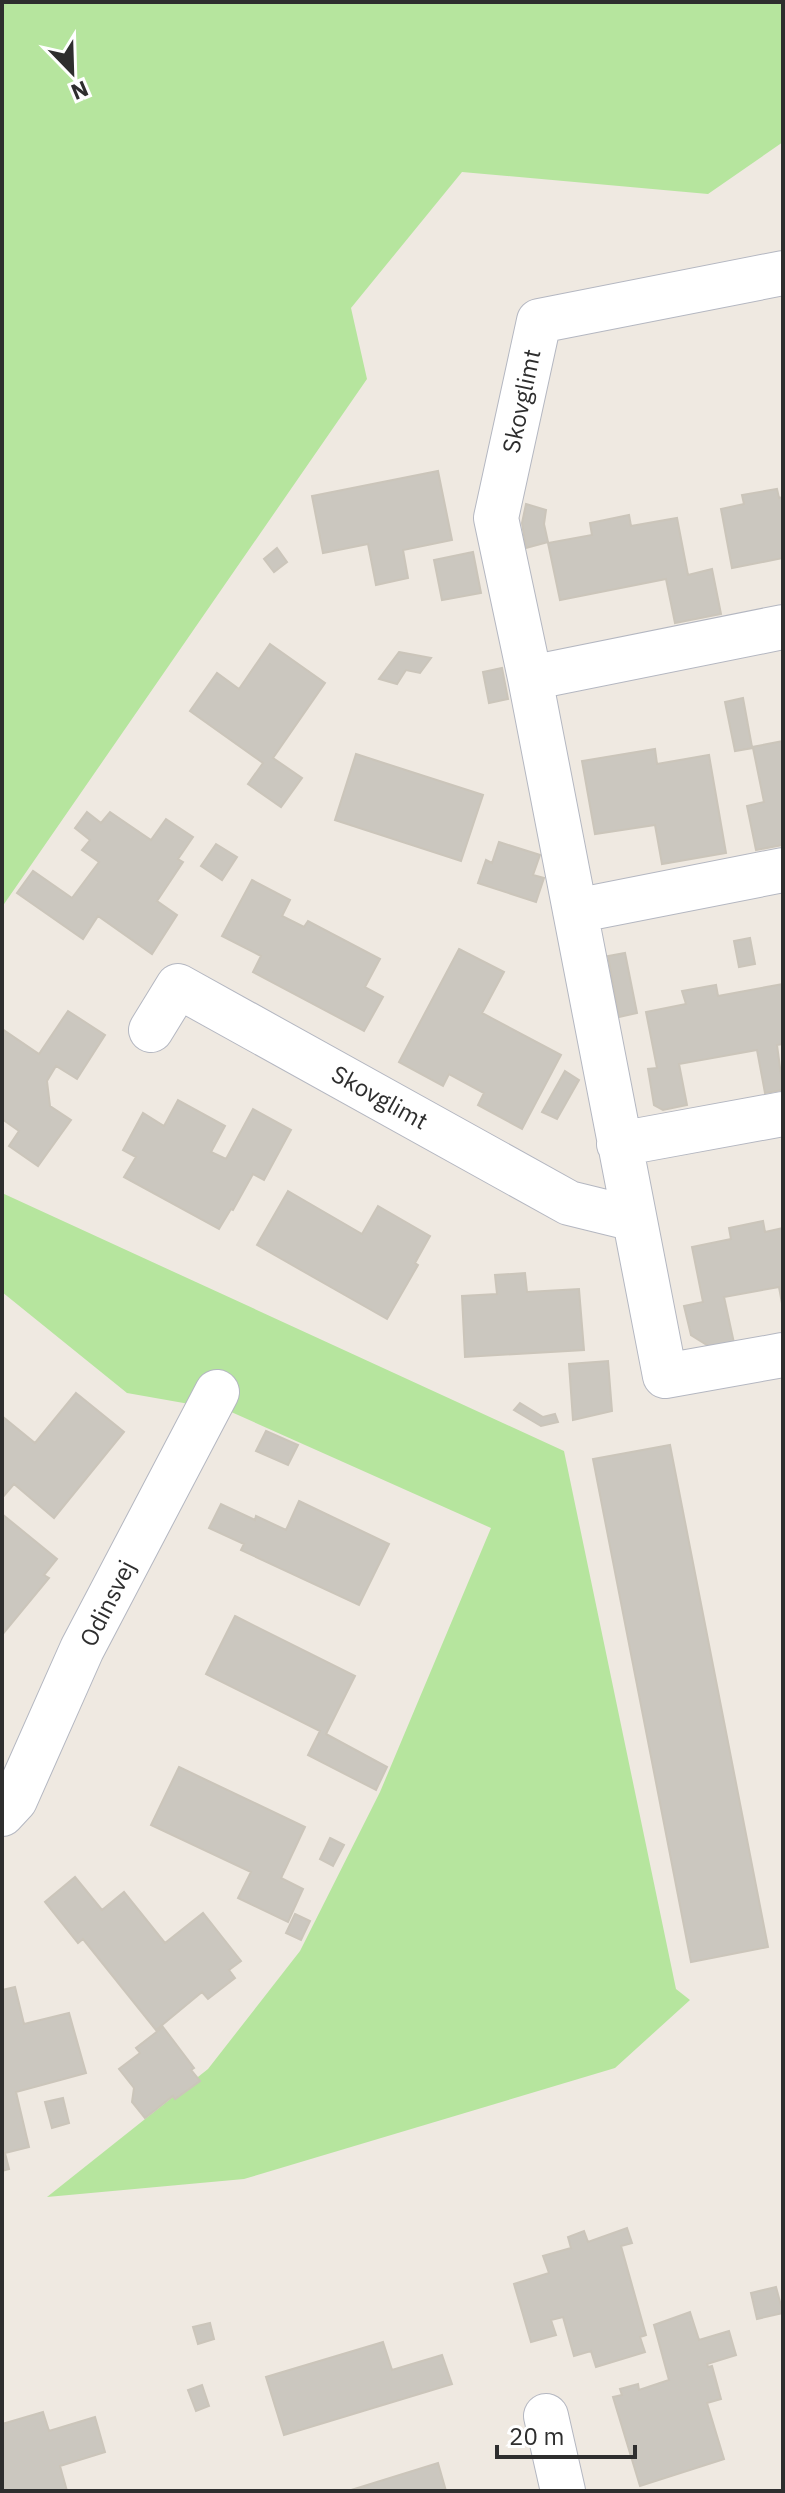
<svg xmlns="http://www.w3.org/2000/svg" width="785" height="2493" font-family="'IBM Plex Sans',sans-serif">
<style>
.green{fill:#b6e59e}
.building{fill:#cbc7bf;stroke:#cbc5ba;stroke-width:2}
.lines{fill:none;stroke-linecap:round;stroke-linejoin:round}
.street-casing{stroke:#b4b7c1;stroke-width:46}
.street{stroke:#fff;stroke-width:44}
.labels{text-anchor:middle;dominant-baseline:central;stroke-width:6;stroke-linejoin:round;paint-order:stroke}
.street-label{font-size:24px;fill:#2e2e2e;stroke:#fff}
</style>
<rect width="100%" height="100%" fill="#efe9e1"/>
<path class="green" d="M 2,2 L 783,2 L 783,142 L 708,194 L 462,172 L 351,308 L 367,379 L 2,907 Z
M 2,1193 L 564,1451 L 676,1989 L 690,2000 L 615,2068 L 244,2179 L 47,2197 L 208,2069 L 300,1951 L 380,1792 L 491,1528 L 229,1411 L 127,1393 L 2,1292 Z"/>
<path class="building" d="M 438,471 L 452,540 L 403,550 L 408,578 L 376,585 L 368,544 L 323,553 L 312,496 Z
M 777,489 L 779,498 L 783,497 L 783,558 L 732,568 L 721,509 L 744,504 L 742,495 Z
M 526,504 L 546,510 L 544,524 L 548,542 L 526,548 L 522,523 Z
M 629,515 L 631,526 L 677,518 L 688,575 L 712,569 L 721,614 L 675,623 L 666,579 L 560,600 L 548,543 L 592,535 L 590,523 Z
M 277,548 L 287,562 L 274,572 L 264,559 Z
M 473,552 L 481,593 L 442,600 L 434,560 Z
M 270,644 L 325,683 L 273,758 L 302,778 L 281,807 L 248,784 L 263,763 L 190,711 L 217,673 L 239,689 Z
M 399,652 L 431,658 L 420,673 L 406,670 L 397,684 L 379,679 Z
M 502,668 L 508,699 L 489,703 L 483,672 Z
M 743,698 L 752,747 L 783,741 L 783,845 L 756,850 L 747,806 L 764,802 L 753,748 L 735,751 L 725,702 Z
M 655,749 L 657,764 L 709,755 L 726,853 L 662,864 L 655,825 L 595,834 L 582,761 Z
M 356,754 L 483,795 L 461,861 L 335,820 Z
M 87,812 L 101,823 L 110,812 L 151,840 L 166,819 L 193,837 L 178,859 L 183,862 L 157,901 L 177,915 L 152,954 L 98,916 L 83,939 L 17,893 L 33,871 L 72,898 L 99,862 L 82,850 L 90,840 L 75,828 Z
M 499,842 L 540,855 L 533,875 L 544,878 L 536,902 L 478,883 L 486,860 L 492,863 Z
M 216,844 L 237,857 L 222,880 L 201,866 Z
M 252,880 L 290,900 L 282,916 L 304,927 L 308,921 L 380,959 L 365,987 L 383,997 L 364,1031 L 253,972 L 261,956 L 222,936 Z
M 750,938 L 755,964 L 739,967 L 734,941 Z
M 459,949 L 504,972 L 482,1013 L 561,1055 L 522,1129 L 478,1105 L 484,1093 L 449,1074 L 443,1086 L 399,1062 Z
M 625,953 L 637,1013 L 619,1017 L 608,956 Z
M 783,984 L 783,1044 L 777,1045 L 783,1090 L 765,1093 L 757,1050 L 679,1064 L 687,1105 L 663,1110 L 654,1105 L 648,1069 L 657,1068 L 646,1012 L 686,1004 L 682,991 L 716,985 L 718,996 Z
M 68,1011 L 105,1035 L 77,1079 L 56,1066 L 47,1081 L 50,1106 L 71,1120 L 38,1166 L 9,1146 L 19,1131 L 2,1119 L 2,1029 L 39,1054 Z
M 565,1071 L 579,1080 L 557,1119 L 542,1112 Z
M 178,1100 L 225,1126 L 211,1152 L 226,1159 L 253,1109 L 291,1130 L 264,1180 L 253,1174 L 233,1210 L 231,1209 L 219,1229 L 124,1177 L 136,1157 L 123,1150 L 143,1113 L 164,1126 Z
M 288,1191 L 362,1234 L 378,1206 L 430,1236 L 415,1263 L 418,1265 L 387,1319 L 257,1245 Z
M 763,1221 L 765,1232 L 783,1228 L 783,1309 L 779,1287 L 724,1297 L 734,1343 L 710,1347 L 691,1335 L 684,1306 L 703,1302 L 692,1247 L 731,1239 L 729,1228 Z
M 525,1273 L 527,1292 L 579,1289 L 584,1350 L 465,1357 L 462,1296 L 497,1294 L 495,1275 Z
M 608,1361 L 612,1411 L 573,1420 L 569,1364 Z
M 76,1393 L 124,1432 L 54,1518 L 14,1484 L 2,1498 L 2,1416 L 35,1443 Z
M 520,1403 L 543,1417 L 555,1414 L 558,1422 L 541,1426 L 514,1410 Z
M 266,1431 L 298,1445 L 288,1465 L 256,1451 Z
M 670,1445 L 768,1947 L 691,1962 L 593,1459 Z
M 299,1501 L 389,1544 L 359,1605 L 241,1550 L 244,1544 L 209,1528 L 221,1504 L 255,1520 L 256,1516 L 286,1530 Z
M 2,1514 L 57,1559 L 44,1575 L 49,1578 L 2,1635 Z
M 235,1616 L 355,1676 L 326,1734 L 387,1767 L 376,1790 L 308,1755 L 320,1731 L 206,1674 Z
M 179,1767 L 305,1827 L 281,1878 L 303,1889 L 288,1922 L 238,1898 L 251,1872 L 151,1825 Z
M 330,1838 L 344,1845 L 333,1866 L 320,1859 Z
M 75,1877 L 102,1910 L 124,1892 L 165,1943 L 203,1913 L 241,1961 L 229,1970 L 235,1978 L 208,1999 L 202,1992 L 156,2030 L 83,1939 L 78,1943 L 45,1902 Z
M 295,1914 L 310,1921 L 301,1940 L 286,1933 Z
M 15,1987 L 24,2024 L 69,2013 L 86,2073 L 16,2092 L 29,2147 L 5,2153 L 9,2169 L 2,2171 L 2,1990 Z
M 163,2027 L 194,2068 L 191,2070 L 200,2081 L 175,2099 L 173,2096 L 145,2118 L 132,2102 L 134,2088 L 119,2069 L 140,2053 L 136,2048 Z
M 63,2098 L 69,2123 L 52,2128 L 45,2102 Z
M 627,2228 L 632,2243 L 621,2246 L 646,2335 L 640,2337 L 645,2352 L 596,2367 L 591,2351 L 574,2356 L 563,2317 L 551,2320 L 556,2335 L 531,2342 L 514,2284 L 549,2273 L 543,2256 L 571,2248 L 568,2237 L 584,2231 L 588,2242 Z
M 776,2287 L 783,2313 L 757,2319 L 751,2293 Z
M 690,2312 L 699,2340 L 729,2331 L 736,2355 L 707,2364 L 708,2367 L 712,2366 L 721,2399 L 707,2403 L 724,2459 L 640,2486 L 613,2397 L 622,2395 L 620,2389 L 638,2384 L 639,2390 L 669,2380 L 654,2325 Z
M 210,2323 L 214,2339 L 198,2344 L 193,2327 Z
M 383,2342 L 392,2370 L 442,2355 L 452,2384 L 284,2435 L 266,2377 Z
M 202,2385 L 209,2406 L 196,2411 L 188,2390 Z
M 43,2412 L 49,2431 L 95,2417 L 105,2452 L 60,2466 L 67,2491 L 2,2491 L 2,2424 Z
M 438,2463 L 446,2491 L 348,2491 Z"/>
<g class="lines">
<g class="street-casing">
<path id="street" d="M 783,273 L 539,321 L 496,518 L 530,678 L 665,1376 L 783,1355
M 530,678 L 783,627
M 575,911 L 783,870
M 151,1030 L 178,986 L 569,1203 L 634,1219
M 619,1144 L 783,1114
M 2,1814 L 15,1800 L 82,1649 L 217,1392
M 546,2416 L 563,2491"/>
</g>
<use href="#street" class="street"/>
</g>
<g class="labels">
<g class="street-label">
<text transform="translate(521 401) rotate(-78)">Skovglimt</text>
<text transform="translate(380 1097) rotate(29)">Skovglimt</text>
<text transform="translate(107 1603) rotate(-63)">Odinsvej</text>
</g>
</g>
<rect width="785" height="2493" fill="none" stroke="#2e2e2e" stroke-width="8"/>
<g transform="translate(72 72) rotate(157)" stroke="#ffffff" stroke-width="6" paint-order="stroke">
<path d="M0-6L14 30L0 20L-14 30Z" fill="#2e2e2e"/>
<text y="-12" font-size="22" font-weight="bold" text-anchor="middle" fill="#2e2e2e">N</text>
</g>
<path d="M497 2445v12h138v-12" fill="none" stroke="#2e2e2e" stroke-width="4"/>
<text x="509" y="2445" font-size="24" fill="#2e2e2e" stroke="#ffffff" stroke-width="6" paint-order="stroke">20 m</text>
</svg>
